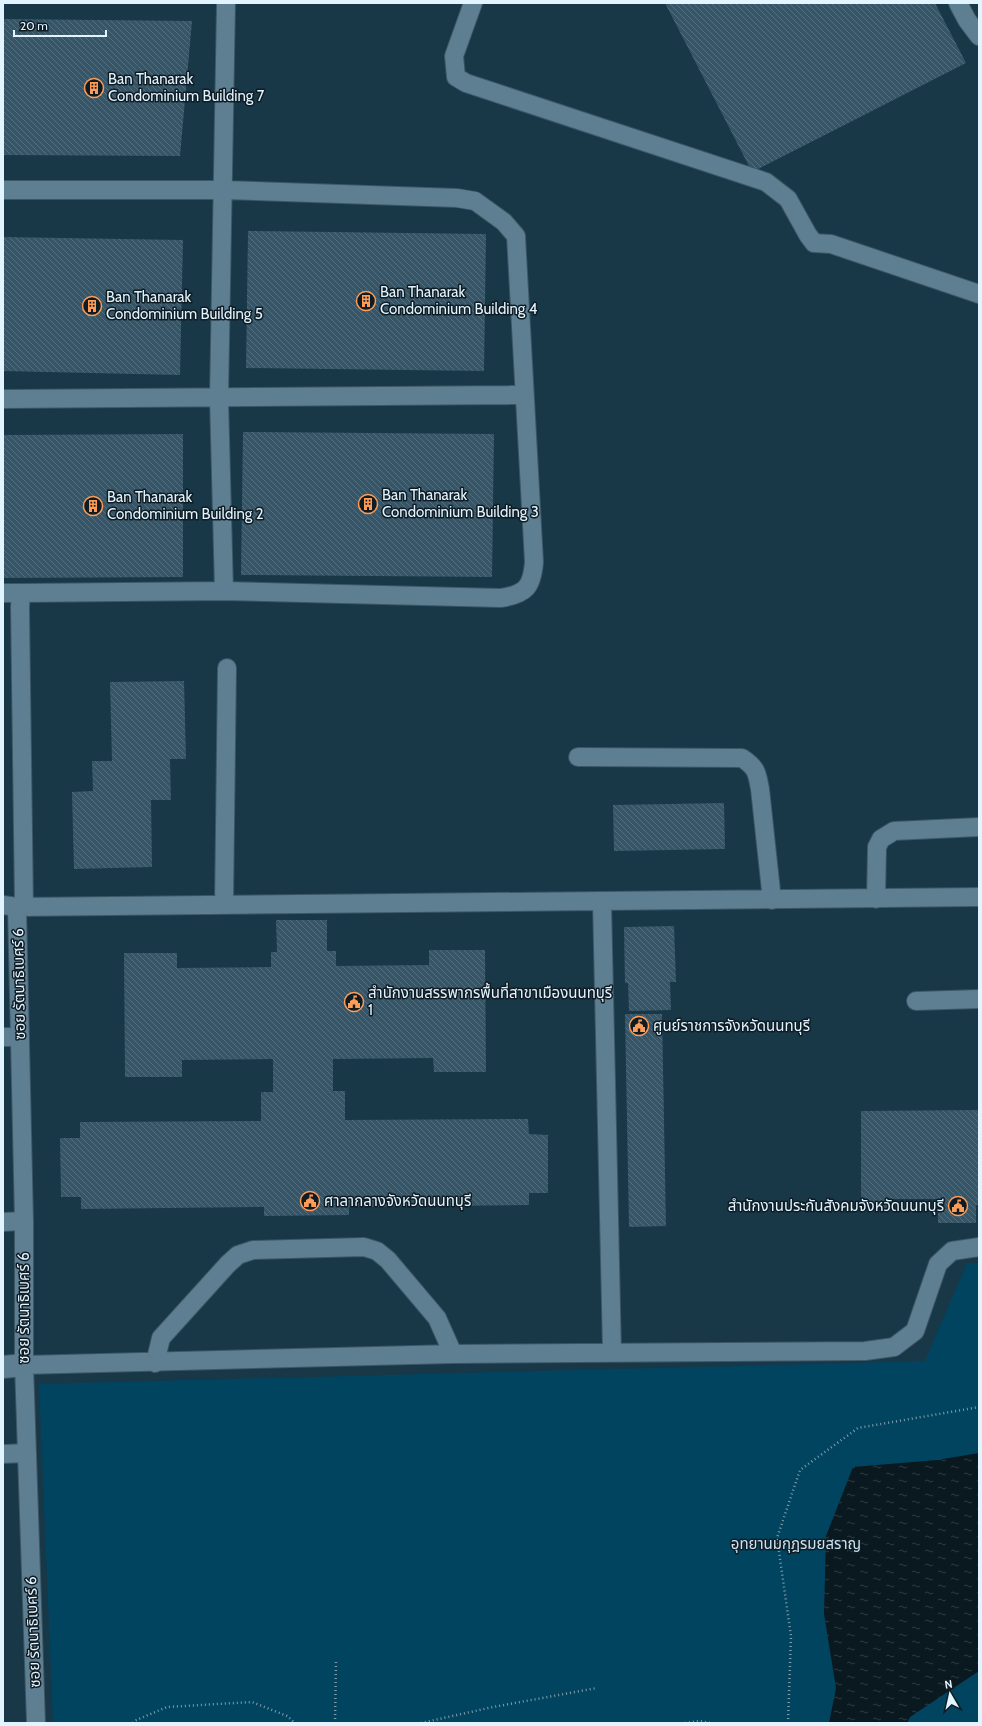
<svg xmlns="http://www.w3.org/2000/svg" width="982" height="1726" font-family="Cabin,'Noto Sans Thai',sans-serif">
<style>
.park{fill:#004460}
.water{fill:url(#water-ripples)}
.building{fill:url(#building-back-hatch)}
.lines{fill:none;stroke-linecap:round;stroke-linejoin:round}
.lane-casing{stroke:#3b5664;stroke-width:20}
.street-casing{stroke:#3b5664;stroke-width:24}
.path{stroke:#849ca9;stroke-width:2.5;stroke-dasharray:1 3;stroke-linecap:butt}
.lane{stroke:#5e7e92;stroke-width:18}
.street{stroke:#5e7e92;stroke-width:22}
.labels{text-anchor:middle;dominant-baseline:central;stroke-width:3;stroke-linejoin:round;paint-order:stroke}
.poi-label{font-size:15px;fill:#e2f4ff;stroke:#0f1c24;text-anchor:start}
.street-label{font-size:15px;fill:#e2f4ff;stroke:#0f1c24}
.park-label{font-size:15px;fill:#cbe2f0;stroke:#0f1c24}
</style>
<defs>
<pattern id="water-ripples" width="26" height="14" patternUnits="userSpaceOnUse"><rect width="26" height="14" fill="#0a1820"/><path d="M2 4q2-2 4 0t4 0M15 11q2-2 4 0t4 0" fill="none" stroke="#2d3a41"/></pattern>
<pattern id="building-back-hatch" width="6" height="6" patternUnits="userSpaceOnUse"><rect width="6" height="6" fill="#365668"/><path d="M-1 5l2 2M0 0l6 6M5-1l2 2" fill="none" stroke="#536f7f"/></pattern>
</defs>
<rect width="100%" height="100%" fill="#183747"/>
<path class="park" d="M 967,1263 L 979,1263 L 979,1723 L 53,1723 L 39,1384 L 925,1361 Z"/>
<path class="water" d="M 979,1453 L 979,1671 L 910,1717 L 907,1723 L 829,1723 L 836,1688 L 824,1614 L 826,1536 L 853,1467 L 937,1460 Z"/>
<path class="building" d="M 665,3 L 935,3 L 966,63 L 752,172 Z
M 3,19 L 192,21 L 180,156 L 3,155 Z
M 248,231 L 486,234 L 484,371 L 246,368 Z
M 3,237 L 183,240 L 180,375 L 3,371 Z
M 243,432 L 494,434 L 492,577 L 241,575 Z
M 183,434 L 183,577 L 3,578 L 3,435 Z
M 184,681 L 186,759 L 170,759 L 171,800 L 151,800 L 152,867 L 74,869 L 72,792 L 93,791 L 92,761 L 112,761 L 110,682 Z
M 724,803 L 725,849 L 614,851 L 613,805 Z
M 276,920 L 327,920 L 327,951 L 336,951 L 336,966 L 429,965 L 429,950 L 485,950 L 486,1072 L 434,1072 L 433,1058 L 333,1059 L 333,1091 L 345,1091 L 345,1120 L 528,1119 L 529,1134 L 548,1135 L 548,1193 L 529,1193 L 529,1205 L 349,1207 L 349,1215 L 264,1216 L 264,1207 L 81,1209 L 81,1197 L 61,1197 L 60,1138 L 80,1138 L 80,1122 L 261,1121 L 261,1092 L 273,1092 L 273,1059 L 182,1060 L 182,1077 L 125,1077 L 124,953 L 177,953 L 177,968 L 271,967 L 271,952 L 277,952 Z
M 674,926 L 676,982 L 670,982 L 671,1010 L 629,1011 L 628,983 L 625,983 L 624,927 Z
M 625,1014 L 662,1014 L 666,1226 L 629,1227 Z
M 979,1110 L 979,1205 L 976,1205 L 976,1223 L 938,1223 L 938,1199 L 889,1199 L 888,1208 L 861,1208 L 861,1111 Z"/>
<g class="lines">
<g class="lane-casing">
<path id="lane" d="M 473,3 L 454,56 L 456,77 L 466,83 L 766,182 L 788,199 L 808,235 L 814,243 L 831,244 L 979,294
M 958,3 L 967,20 L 979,36
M 3,190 L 224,190 L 457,198 L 475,201 L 504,222 L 516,236 L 534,562 C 532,587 526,594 501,598 L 224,591 L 21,593
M 3,399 L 524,395
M 224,591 L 219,398 L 226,3
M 3,593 L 21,593 L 20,607 L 24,907
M 578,757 L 742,758 C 757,768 757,773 760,789 L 772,900
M 876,899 L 877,847 L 881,839 L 894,831 L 979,827
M 602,902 L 612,1352
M 3,905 L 17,907 L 979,897
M 224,905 L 227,668
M 17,907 L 24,1221 L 24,1365 L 36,1723
M 916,1001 L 979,999
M 3,1037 L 20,1037
M 3,1222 L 24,1221
M 155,1363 L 161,1338 L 228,1264 L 238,1255 L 253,1250 L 364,1247 L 377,1251 L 388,1260 L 437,1318 L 453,1354
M 24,1365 L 453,1354 L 865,1351 L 894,1347 L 915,1331 L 938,1264 L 952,1251 L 979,1247
M 3,1454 L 27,1453"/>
</g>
<g class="street-casing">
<path id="street" d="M 3,1367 L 24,1365"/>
</g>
<path class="path" d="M 133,1723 L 134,1721 L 167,1707 L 252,1702 L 287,1716 L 295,1723
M 335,1723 L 336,1660
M 421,1723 L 493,1707 L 597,1688
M 685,1723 L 699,1721 L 711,1723
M 788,1723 L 791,1636 L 777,1538 L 800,1470 L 858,1428 L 979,1407"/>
<use href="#lane" class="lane"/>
<use href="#street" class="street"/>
</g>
<defs>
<g id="building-ring" transform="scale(1)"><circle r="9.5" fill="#0f1c24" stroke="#fd9c56" stroke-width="1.5"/><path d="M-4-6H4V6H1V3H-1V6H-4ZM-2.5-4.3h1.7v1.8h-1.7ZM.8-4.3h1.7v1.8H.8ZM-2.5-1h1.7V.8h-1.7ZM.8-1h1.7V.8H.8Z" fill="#fd9c56"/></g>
<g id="civic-ring" transform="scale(1)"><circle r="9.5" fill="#0f1c24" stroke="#fd9c56" stroke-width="1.5"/><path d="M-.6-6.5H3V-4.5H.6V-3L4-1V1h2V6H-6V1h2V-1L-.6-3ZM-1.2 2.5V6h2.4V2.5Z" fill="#fd9c56"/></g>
</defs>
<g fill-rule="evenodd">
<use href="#building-ring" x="94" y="88"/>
<use href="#building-ring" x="366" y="301"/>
<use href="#building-ring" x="92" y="306"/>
<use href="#building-ring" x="368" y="504"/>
<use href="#building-ring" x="93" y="506"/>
<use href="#civic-ring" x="354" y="1002"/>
<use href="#civic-ring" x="639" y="1026"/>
<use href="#civic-ring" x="310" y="1201"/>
<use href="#civic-ring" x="958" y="1206"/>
</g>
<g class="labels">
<g class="poi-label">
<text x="108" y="79">Ban Thanarak<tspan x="108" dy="17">Condominium Building 7</tspan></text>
<text x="380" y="292">Ban Thanarak<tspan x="380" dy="17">Condominium Building 4</tspan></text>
<text x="106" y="297">Ban Thanarak<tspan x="106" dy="17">Condominium Building 5</tspan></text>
<text x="382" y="495">Ban Thanarak<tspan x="382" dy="17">Condominium Building 3</tspan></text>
<text x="107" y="497">Ban Thanarak<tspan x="107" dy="17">Condominium Building 2</tspan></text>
<text x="368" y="993">สำนักงานสรรพากรพื้นที่สาขาเมืองนนทบุรี<tspan x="368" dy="17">1</tspan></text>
<text x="653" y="1026">ศูนย์ราชการจังหวัดนนทบุรี</text>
<text x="324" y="1201">ศาลากลางจังหวัดนนทบุรี</text>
<text x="944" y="1206" text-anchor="end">สำนักงานประกันสังคมจังหวัดนนทบุรี</text>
</g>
<g class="street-label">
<text transform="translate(19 984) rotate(-91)">ซอย รัตนาธิเบศร์ 6</text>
<text transform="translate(24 1308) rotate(-90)">ซอย รัตนาธิเบศร์ 6</text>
<text transform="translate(33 1632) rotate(-92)">ซอย รัตนาธิเบศร์ 6</text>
</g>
<g class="park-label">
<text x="796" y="1544">อุทยานมกุฎรมยสราญ</text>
</g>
</g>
<rect width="982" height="1726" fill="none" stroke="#e2f4ff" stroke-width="8"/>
<g transform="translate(950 1694) rotate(351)" stroke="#0f1c24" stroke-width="3" paint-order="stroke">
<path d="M0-3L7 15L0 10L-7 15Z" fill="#e2f4ff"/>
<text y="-6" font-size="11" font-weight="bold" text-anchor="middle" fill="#e2f4ff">N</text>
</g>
<path d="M14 30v6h92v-6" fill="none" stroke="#e2f4ff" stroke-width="2"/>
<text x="20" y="30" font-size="12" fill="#e2f4ff" stroke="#0f1c24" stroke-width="3" paint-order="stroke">20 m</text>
</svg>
